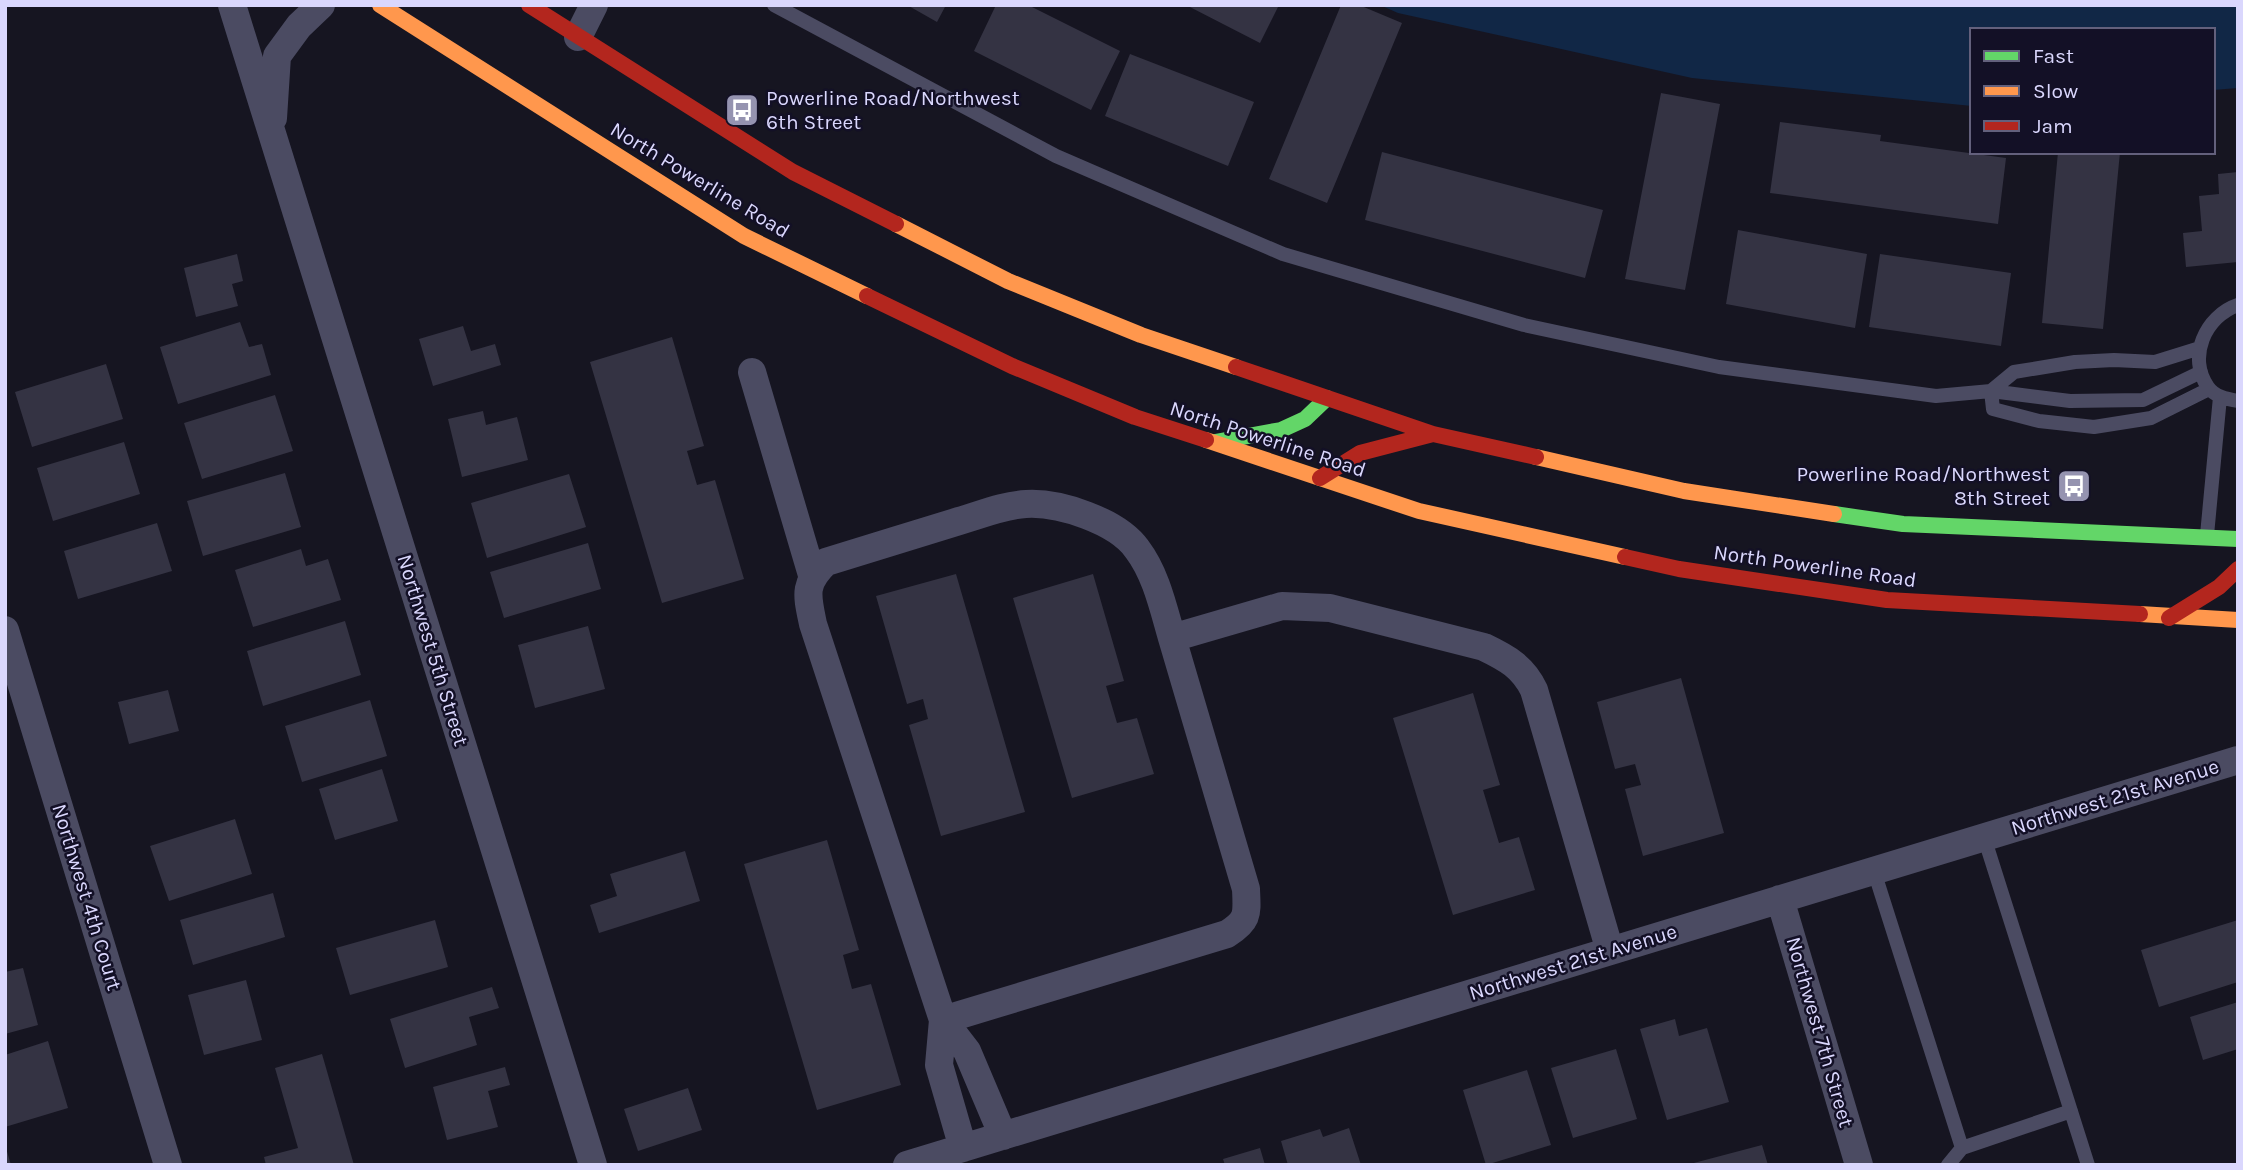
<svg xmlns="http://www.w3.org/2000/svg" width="2243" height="1170" font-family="Karla,sans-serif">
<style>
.water{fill:#112746}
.building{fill:#343343}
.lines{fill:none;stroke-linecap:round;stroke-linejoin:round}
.lane{stroke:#4b4b62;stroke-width:14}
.street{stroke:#4b4b62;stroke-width:28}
.fast{stroke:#63d668;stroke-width:16}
.slow{stroke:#ff974d;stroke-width:16}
.jam{stroke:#b3261e;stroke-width:16}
.labels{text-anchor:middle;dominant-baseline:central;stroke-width:5;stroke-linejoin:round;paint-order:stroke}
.poi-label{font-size:21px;fill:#dad7fd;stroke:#131026;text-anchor:start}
.street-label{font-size:21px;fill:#dad7fd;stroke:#131026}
</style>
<rect width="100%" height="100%" fill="#161521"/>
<path class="water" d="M 1380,5 L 2238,5 L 2238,88 L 2213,90 L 2213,30 L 1972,30 L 1972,106 L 1692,78 L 1398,13 Z"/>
<path class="building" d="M 907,5 L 946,5 L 937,22 Z
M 996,5 L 1028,5 L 1120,51 L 1091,110 L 974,51 Z
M 1186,5 L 1279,5 L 1260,43 Z
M 1341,5 L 1359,5 L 1402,23 L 1327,203 L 1269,179 Z
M 1130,54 L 1254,102 L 1228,166 L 1105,116 Z
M 1661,93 L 1720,104 L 1685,290 L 1625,279 Z
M 1780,122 L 1881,135 L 1880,141 L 2006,158 L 1998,224 L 1770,193 Z
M 1382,152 L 1603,210 L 1585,278 L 1365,220 Z
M 2058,152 L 2120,152 L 2103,329 L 2042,323 Z
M 2238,172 L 2238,262 L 2186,267 L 2183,233 L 2202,231 L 2199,196 L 2219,194 L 2218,174 Z
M 1738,230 L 1867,254 L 1855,328 L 1726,304 Z
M 237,254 L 243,281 L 232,284 L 238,306 L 196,317 L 184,268 Z
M 1880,254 L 2011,273 L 2001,346 L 1869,327 Z
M 240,322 L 249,347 L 262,344 L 271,375 L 178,404 L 160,347 Z
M 463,326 L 471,351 L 495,344 L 501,365 L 433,386 L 419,339 Z
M 672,337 L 704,446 L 687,451 L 697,485 L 715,480 L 744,579 L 662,603 L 590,362 Z
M 106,364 L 123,419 L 32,447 L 15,392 Z
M 275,395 L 293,451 L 202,479 L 184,423 Z
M 483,411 L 486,425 L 517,417 L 528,460 L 462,477 L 448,419 Z
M 124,442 L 140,494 L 53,521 L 37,468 Z
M 285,473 L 301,527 L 203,556 L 187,501 Z
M 569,474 L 586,527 L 487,558 L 471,503 Z
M 157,523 L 172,571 L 78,599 L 64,551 Z
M 588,543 L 601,589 L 504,618 L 490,572 Z
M 301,549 L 306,566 L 328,559 L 341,600 L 253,627 L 235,570 Z
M 956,574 L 1025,812 L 941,836 L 909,725 L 928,719 L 923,699 L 907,704 L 876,596 Z
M 1093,574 L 1124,681 L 1106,686 L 1117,723 L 1137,718 L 1154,774 L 1072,798 L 1013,598 Z
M 345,621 L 361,675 L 263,706 L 247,651 Z
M 588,626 L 605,689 L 535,708 L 518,645 Z
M 1681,678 L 1724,833 L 1643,856 L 1625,789 L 1641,785 L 1635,764 L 1615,769 L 1597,702 Z
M 168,690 L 179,731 L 129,744 L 118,702 Z
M 1473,693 L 1500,785 L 1483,790 L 1499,843 L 1519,837 L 1535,890 L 1453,915 L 1393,718 Z
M 370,700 L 387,756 L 302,782 L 285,726 Z
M 382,769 L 398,821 L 335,840 L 319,789 Z
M 235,819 L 252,874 L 169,901 L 150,846 Z
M 827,840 L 859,950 L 843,955 L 852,989 L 871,984 L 901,1085 L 817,1110 L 744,864 Z
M 685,851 L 700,901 L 599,933 L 590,905 L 617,896 L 610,874 Z
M 273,893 L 285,937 L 193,965 L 180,920 Z
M 435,920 L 448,967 L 350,995 L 336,948 Z
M 2238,920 L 2238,982 L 2159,1007 L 2141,950 Z
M 23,968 L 38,1025 L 5,1034 L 5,972 Z
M 246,980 L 262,1040 L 204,1055 L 188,995 Z
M 492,987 L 499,1008 L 469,1017 L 477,1045 L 405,1068 L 390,1019 Z
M 2238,1002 L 2238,1049 L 2203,1060 L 2190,1017 Z
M 1675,1019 L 1679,1036 L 1707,1028 L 1729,1102 L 1667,1120 L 1640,1029 Z
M 48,1041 L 68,1108 L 5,1127 L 5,1055 Z
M 1616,1049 L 1637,1119 L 1573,1138 L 1551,1068 Z
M 322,1054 L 354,1165 L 266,1165 L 264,1157 L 298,1148 L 275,1068 Z
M 505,1067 L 510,1085 L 488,1091 L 498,1127 L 447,1140 L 433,1087 Z
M 1527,1070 L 1551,1145 L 1486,1165 L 1463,1090 Z
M 688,1088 L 702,1130 L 638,1151 L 624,1109 Z
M 1349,1128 L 1361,1165 L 1288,1165 L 1281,1141 L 1320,1129 L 1323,1137 Z
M 1762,1145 L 1768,1165 L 1690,1165 L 1690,1164 Z
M 5,1148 L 6,1148 L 11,1165 L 5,1165 Z
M 1260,1148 L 1265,1165 L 1225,1165 L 1223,1159 Z"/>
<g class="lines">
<path class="lane" d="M 774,5 L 1056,156 L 1283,254 L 1524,325 L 1719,367 L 1936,396 L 1991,391 L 2070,401 L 2143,400 L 2201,372
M 2238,305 C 2205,316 2187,358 2208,387 C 2215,397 2227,399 2238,401
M 1991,391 L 1993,409 L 2039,421 L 2094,427 L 2151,418 L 2209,389
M 1991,391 L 2014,372 L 2075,362 L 2114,360 L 2155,362 L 2200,348
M 2207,535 L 2220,397
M 1984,837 L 2088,1165
M 1874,871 L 1962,1148 L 1948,1165
M 1962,1148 L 2071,1111"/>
<path class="street" d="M 232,5 L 593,1165
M 578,37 L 594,5
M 273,118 L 277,56 L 299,26 L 321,5
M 752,372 L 812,575
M 5,630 L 168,1165
M 1780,899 L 1859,1165
M 943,1020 L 1227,934 C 1249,920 1247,914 1246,889 L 1172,638
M 943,1020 L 939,1065 L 963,1148
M 1003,1136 L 967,1051 L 943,1020 L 813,624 C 807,595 803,584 826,562 C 870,548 915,535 959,521 C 980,515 1004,505 1026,504 C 1059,502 1117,521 1137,549 C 1156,574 1163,607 1172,638 L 1282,606 L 1330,608 L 1484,647 C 1507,658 1523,667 1534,690 L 1610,951
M 907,1165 L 2238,760"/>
<path class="fast" d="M 1215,442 L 1281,430 L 1305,419 L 1327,398
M 1834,514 L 1903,524 L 2238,539"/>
<path class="slow" d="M 380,5 L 744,236 L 867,296
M 896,224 L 1008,281 L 1141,335 L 1236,367
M 1206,440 L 1419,511 L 1625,557
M 1536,457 L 1684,491 L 1834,514
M 2140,614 L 2238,620"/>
<path class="jam" d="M 529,5 L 793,172 L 896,224
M 867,296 L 1012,366 L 1135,417 L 1206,440
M 1236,367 L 1433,434 L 1536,457
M 1320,478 L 1360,453 L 1433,434
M 1625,557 L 1679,569 L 1887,600 L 2140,614
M 2169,618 L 2219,587 L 2238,569"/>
</g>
<defs>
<g id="bus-square" transform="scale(1.75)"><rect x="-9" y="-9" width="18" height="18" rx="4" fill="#9593b0" stroke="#131026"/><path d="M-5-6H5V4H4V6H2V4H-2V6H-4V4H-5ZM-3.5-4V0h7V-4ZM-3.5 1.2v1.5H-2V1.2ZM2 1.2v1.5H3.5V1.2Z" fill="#fff"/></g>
</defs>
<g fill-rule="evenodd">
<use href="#bus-square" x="742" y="110"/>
<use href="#bus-square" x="2074" y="486"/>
</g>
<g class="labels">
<g class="poi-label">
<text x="766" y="98">Powerline Road/Northwest<tspan x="766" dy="24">6th Street</tspan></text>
<text x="2050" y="474" text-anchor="end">Powerline Road/Northwest<tspan x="2050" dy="24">8th Street</tspan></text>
</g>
<g class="street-label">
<text transform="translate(700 180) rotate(31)">North Powerline Road</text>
<text transform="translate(1268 439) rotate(18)">North Powerline Road</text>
<text transform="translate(1815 566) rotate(8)">North Powerline Road</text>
<text transform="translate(433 650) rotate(73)">Northwest 5th Street</text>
<text transform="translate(2115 797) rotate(-17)">Northwest 21st Avenue</text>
<text transform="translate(87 897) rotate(73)">Northwest 4th Court</text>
<text transform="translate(1573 962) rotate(-17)">Northwest 21st Avenue</text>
<text transform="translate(1820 1032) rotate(74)">Northwest 7th Street</text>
</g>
</g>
<rect width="2243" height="1170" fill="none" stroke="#dad7fd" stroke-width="14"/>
<rect x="1970" y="28" width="245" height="126" fill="#131026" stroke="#63607c" stroke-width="2"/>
<rect x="1984" y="51" width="35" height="10" fill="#63d668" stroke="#63607c" stroke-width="2"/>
<text x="2033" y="63" font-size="21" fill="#dad7fd">Fast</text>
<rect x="1984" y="86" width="35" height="10" fill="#ff974d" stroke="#63607c" stroke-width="2"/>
<text x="2033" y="98" font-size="21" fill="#dad7fd">Slow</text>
<rect x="1984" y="121" width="35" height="10" fill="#b3261e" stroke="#63607c" stroke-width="2"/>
<text x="2033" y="133" font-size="21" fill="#dad7fd">Jam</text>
</svg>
